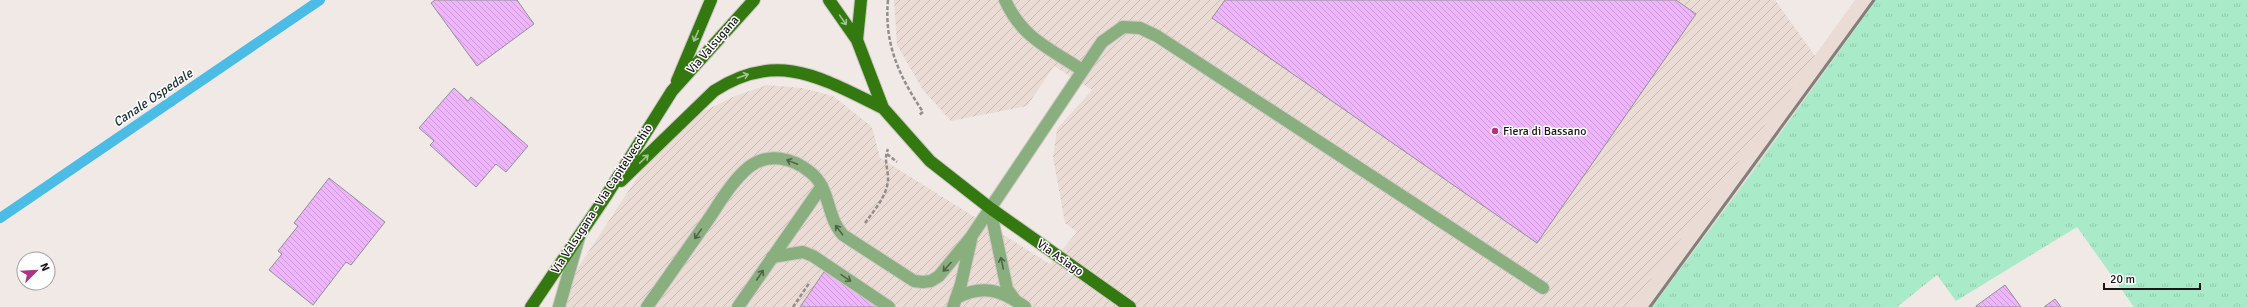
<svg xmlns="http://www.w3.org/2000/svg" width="2248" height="307" font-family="Signika,sans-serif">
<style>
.built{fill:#eadbd5}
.industrial{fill:url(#industrial-furrows)}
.grass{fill:url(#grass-tufts)}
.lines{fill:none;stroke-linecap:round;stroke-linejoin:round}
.stream{stroke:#4abce6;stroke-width:10}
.building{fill:url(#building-back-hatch);stroke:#949096}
.minor-casing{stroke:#cec7c5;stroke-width:14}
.major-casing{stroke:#cec7c5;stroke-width:14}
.path{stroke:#938e8b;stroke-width:2.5;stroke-dasharray:4 2;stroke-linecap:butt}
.minor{stroke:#8aaf7e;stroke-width:12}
.major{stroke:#33790f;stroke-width:12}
.rail{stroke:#847f7d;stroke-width:3}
.oneway{stroke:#a3c393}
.oneway2{stroke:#52624a}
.poi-dot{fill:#ad3387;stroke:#fff;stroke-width:1.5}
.labels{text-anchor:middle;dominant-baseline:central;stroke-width:3;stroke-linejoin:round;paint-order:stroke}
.street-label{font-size:12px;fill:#191615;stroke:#fff}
.poi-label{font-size:12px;fill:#191615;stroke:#fff;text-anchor:start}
.water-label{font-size:13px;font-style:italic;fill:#192d35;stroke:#fff}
</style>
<defs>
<pattern id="industrial-furrows" width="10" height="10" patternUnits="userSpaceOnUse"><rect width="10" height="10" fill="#eadbd5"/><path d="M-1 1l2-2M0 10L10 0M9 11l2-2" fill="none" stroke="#c8bbb6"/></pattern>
<pattern id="grass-tufts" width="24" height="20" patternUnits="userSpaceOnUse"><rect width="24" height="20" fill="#a9ebc9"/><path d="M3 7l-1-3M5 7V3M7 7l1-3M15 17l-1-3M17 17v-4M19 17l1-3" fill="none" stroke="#91c9ac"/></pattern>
<pattern id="building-back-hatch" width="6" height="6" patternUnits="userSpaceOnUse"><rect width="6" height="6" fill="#eeb4fd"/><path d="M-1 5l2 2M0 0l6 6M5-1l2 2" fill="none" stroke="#cc9ad8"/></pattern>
</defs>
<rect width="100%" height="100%" fill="#f1e9e6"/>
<path class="built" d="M 1855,0 L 1876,0 L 1749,177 L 1652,307 L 1630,307 L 1731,172 Z"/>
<path class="industrial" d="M 894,0 L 1775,0 L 1815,56 L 1731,172 L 1630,307 L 552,307 L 670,128 L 735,96 L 767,85 L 802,88 L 833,96 L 872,127 L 880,158 L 1050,264 L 1077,232 L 1065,223 L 1053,157 L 1057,129 L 1092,90 L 1054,66 L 1027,106 L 951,121 L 923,90 L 897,45 Z"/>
<path class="grass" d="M 1876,0 L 2248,0 L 2248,307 L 2134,307 L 2077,227 L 1956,301 L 1937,275 L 1897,307 L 1652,307 L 1749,177 Z"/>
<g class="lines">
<path class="stream" d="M 0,218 L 320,0"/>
</g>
<path class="building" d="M 435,0 L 517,0 L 534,24 L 477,66 L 431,3 Z
M 1225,0 L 1676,0 L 1696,14 L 1537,243 L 1212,18 Z
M 454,88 L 468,101 L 471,97 L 528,146 L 506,172 L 496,164 L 476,187 L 430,145 L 434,141 L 419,128 Z
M 329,178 L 385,222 L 351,265 L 346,262 L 313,305 L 269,270 L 282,254 L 278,251 L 298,226 L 294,223 Z
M 826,269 L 882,307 L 800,307 Z
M 2005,285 L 2021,307 L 1976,307 L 1976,306 Z
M 2055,299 L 2061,307 L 2044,307 Z"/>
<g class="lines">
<g class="minor-casing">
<path id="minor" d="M 1005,0 C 1022,38 1049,48 1082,70
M 990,208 L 1007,289 L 1015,300
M 772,257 L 803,252 L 813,256 L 889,307
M 956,298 C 983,284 1001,290 1025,307
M 559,307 L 579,237
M 647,307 C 667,278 688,249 708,220 C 720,202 732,181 749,167 C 768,152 793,158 810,172 C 831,188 826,217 843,235 L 914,281 L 923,282 L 931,281 L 939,276 L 971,237 L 1102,42 L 1123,27 L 1140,28 L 1157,36 L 1543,288
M 738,307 L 822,186
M 953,307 L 961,284 L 971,240"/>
</g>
<g class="major-casing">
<path id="major" d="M 829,0 L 857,40 L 883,108 L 930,161 L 990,208 L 1130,307
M 857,40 L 861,0
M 677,81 L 711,0
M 621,181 L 714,91 C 778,49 823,79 883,108
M 531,307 L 606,196 L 672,91 L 754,0"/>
</g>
<path class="path" d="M 888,0 C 884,44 899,76 923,112 L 919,115
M 887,154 L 897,162
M 865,223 C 875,209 889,194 888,176 C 887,165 884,159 888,149
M 793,307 L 810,282"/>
<use href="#minor" class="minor"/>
<use href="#major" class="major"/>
<path class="rail" d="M 1650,307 L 1874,0"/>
</g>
<defs><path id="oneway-shaft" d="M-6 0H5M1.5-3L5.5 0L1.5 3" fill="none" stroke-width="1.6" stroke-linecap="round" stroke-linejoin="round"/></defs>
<g class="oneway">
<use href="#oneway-shaft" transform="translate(843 20) rotate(55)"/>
<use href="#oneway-shaft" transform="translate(696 36) rotate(113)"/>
<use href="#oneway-shaft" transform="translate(743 76) rotate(-19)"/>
<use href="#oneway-shaft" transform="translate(644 159) rotate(-44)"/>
</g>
<g class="oneway2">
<use href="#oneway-shaft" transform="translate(792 162) rotate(-158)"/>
<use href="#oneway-shaft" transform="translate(839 230) rotate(-127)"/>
<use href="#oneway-shaft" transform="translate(698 234) rotate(125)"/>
<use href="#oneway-shaft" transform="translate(1002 263) rotate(-102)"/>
<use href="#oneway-shaft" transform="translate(947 267) rotate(132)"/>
<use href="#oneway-shaft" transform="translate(760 275) rotate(-56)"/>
<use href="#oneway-shaft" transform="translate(846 278) rotate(34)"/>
</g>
<circle class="poi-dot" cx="1495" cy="131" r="4"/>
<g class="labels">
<g class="street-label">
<text transform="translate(713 45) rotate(-49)">Via Valsugana</text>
<text transform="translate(602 199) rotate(-57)">Via Valsugana - Via Capitelvecchio</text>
<text transform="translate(1060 258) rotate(35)">Via Asiago</text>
</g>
<g class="poi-label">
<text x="1503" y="131">Fiera di Bassano</text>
</g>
<g class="water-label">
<text transform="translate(153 98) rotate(-34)">Canale Ospedale</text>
</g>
</g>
<g transform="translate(36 271) rotate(66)"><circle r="19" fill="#ffffff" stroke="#a3a2a1"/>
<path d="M0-3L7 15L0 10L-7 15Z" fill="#ad3387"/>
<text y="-6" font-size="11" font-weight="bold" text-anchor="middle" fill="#191615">N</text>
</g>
<path d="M2104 283v6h96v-6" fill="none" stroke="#191615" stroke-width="2"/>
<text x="2110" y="283" font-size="12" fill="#191615" stroke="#ffffff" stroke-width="3" paint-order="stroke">20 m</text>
</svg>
